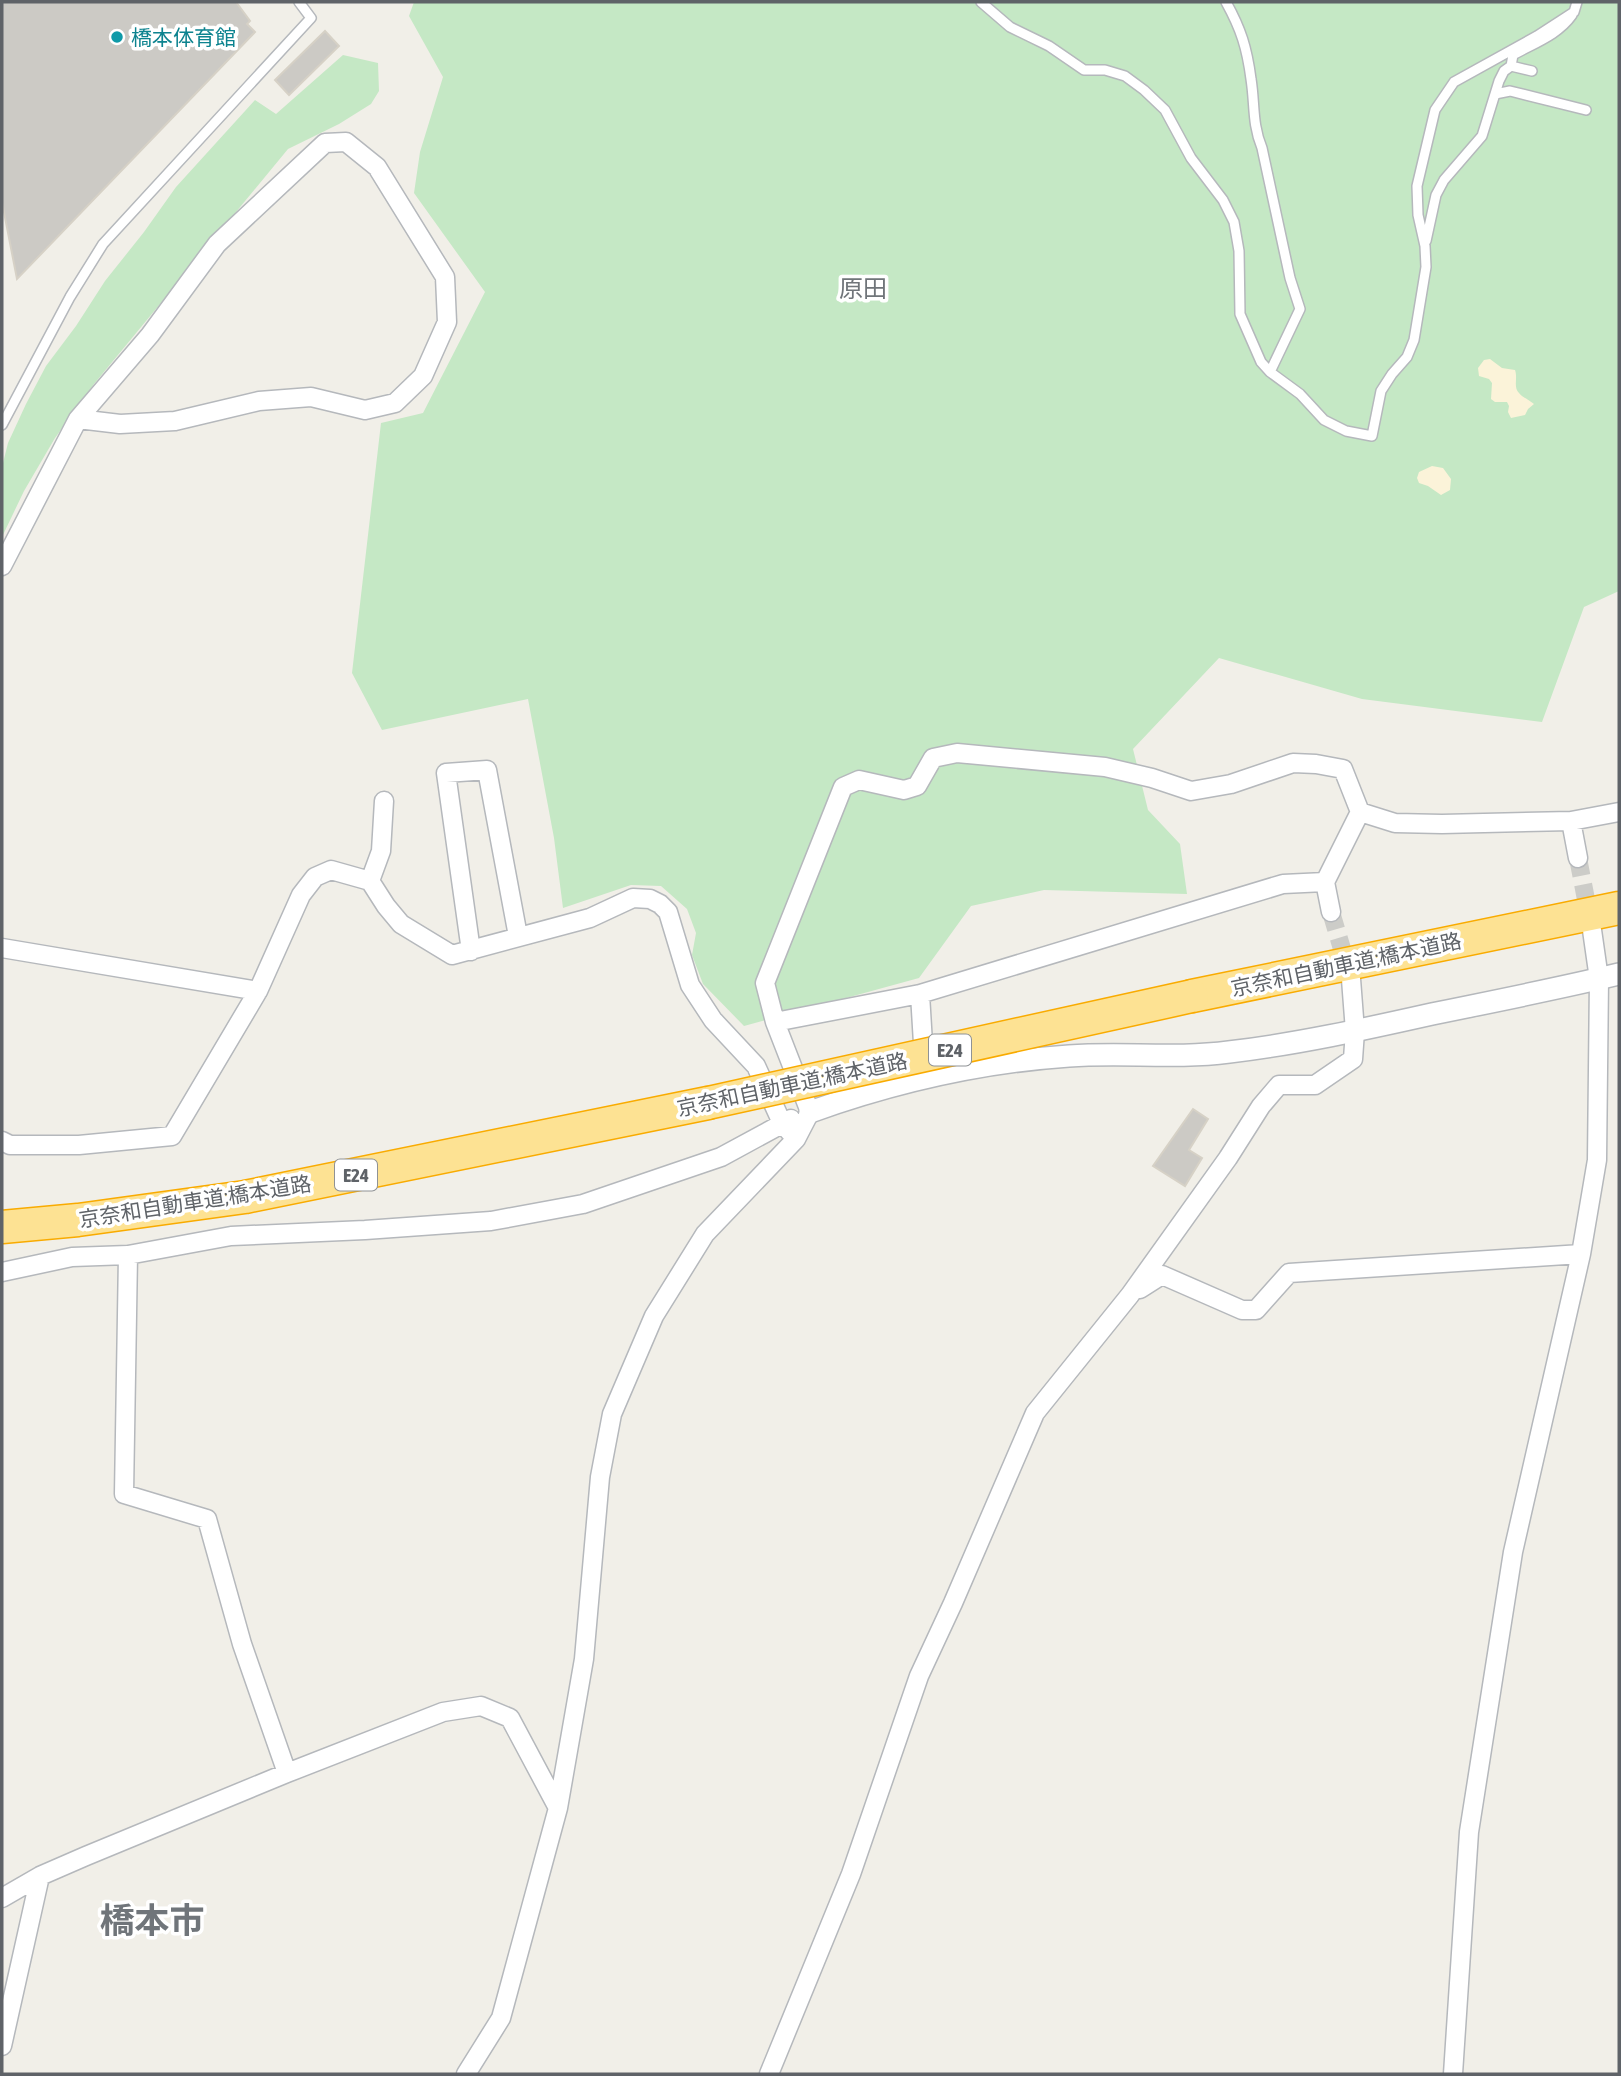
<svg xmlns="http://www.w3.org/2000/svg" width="1621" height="2076" font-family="'Asap Condensed','Noto Sans JP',sans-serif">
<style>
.green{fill:#c5e8c5}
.sand{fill:#fbf3d9}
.building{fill:#cccac5;stroke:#d6d1c6;stroke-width:2}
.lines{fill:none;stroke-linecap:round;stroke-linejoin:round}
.minor-tunnel{stroke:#ccccc8;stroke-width:18;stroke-dasharray:18 9;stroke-linecap:butt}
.service-casing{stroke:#b5b8bc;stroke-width:12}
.minor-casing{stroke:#b5b8bc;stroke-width:21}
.tertiary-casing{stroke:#b5b8bc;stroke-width:24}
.motorway-casing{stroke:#f9ab00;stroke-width:35}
.service{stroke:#fff;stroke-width:9}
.minor{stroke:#fff;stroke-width:18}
.tertiary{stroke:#fff;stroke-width:21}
.motorway{stroke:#fde293;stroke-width:32}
.motorway-bridge-casing{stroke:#f9ab00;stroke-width:35;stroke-linecap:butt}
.motorway-bridge{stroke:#fde293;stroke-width:32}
.culture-dot{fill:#0f9aa8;stroke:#fff;stroke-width:2.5}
.labels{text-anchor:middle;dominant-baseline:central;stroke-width:7;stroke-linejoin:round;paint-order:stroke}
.shield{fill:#fff;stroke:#8f9295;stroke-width:2}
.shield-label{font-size:19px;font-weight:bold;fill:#5f6368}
.culture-label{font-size:21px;fill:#0d838f;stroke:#fff;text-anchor:start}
.street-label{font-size:21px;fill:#5f6368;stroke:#fff}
.quarter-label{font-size:24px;fill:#70757a;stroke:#fff}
.town-label{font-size:35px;font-weight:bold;fill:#70757a;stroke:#fff}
</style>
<rect width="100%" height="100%" fill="#f1efe8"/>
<path class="green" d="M 414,2 L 1619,2 L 1619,591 L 1584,607 L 1542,722 L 1362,699 L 1219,658 L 1133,749 L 1148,810 L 1180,844 L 1187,894 L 1044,890 L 971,906 L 919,978 L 744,1026 L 703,984 L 692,955 L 696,933 L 687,909 L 661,886 L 631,885 L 563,908 L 554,838 L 528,699 L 382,730 L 352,673 L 381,423 L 423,413 L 485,292 L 414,193 L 420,152 L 443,77 L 409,16 Z
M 343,55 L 378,63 L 379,91 L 371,104 L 339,124 L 288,149 L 94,384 L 55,438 L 24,491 L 2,537 L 2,467 L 8,443 L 26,404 L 46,366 L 76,326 L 105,281 L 144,232 L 176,187 L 255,100 L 276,114 Z"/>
<path class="sand" d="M 1490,359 L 1502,368 L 1515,370 C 1518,378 1513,387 1519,393 C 1522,397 1529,400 1534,404 L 1528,409 L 1525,415 L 1511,418 L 1508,412 L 1509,406 L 1507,402 L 1495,402 L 1491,399 L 1492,383 L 1489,379 L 1479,376 L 1478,368 L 1484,360 Z
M 1432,466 L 1443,468 L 1451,479 L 1450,490 L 1441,495 L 1428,486 L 1419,483 L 1417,478 L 1419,472 Z"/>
<path class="building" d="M 2,2 L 236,2 L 250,21 L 247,24 L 255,32 L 17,279 L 2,202 Z
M 325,31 L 339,46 L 289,95 L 275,80 Z
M 1193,1109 L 1208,1119 L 1189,1150 L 1202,1158 L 1185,1186 L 1153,1166 Z"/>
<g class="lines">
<path class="minor-tunnel" d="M 1578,858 L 1590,920
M 1331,912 L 1348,969"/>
<g class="service-casing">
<path id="service" d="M 981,2 L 1010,27 L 1049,46 L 1084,70 L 1105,70 L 1125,76 L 1144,90 L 1165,110 L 1191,158 L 1223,200 L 1234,222 L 1239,251 L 1240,314 L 1261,362 L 1270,372 L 1300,394 L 1324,420 L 1346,431 L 1372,436 L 1381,391 L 1392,374 L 1407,357 L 1414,340 L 1426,267 L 1425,246 L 1418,215 L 1417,186 L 1435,110 L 1454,82 L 1537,36 L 1574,12 L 1577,2
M 1226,2 C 1241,29 1247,48 1251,79 C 1255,104 1252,124 1262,148 L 1290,278 L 1300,309 L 1270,372
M 1511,66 L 1532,71
M 1495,94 L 1510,91 L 1586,110
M 1426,241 L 1436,195 L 1444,180 L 1482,136 L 1499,81 L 1504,71 L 1511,66 L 1513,55 C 1534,43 1558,35 1572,15
M 2,425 L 70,297 L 103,244 L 311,18 L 299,2"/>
</g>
<g class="minor-casing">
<path id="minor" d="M 2,566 L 78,419 L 150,335 L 217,244 L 325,143 L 346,142 L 377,167 L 445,277 L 447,322 L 423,376 L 395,403 L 365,410 L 311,397 L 259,401 L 175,421 L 120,424 L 78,419
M 1360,812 L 1395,823 L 1442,824 L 1571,821 L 1619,812
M 1571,821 L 1578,858
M 370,881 L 381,851 L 384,801
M 2,948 L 258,991
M 471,951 L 446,773 L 487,770 L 518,936
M 920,994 L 924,1060
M 775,1022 L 920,994 L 1283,884 L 1325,882
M 2,1141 L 10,1145 L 79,1145 L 172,1136 L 258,991 L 301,895 L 315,877 L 331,870 L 370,881 L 386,906 L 401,924 L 452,955 L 590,918 L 633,898 L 650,899 L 660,904 L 668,912 L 690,985 L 713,1020 L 756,1066 L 782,1123 L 796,1139
M 128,1255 L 124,1494 L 207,1519 L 242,1644 L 287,1773
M 2,1272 L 72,1257 L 128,1255 L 231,1236 L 365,1230 L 491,1221 L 583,1204 L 721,1157 L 791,1119
M 1140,1289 L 1162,1275 L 1242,1310 L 1256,1310 L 1289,1273 L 1581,1254
M 2,1898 L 40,1876 L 86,1856 L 287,1773 L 443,1712 L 481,1706 L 510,1718 L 558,1808
M 2,2046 L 40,1876
M 466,2074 L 501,2018 L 558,1808 L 584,1659 L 600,1477 L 612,1414 L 654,1316 L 705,1234 L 796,1139 L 810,1112 L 775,1022 L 765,983 L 843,787 L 859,780 L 904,790 L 917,786 L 933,758 L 957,753 L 1105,767 L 1152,778 L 1191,791 L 1231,784 L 1293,763 L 1316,764 L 1343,769 L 1360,812 L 1325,882 L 1331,912
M 769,2074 L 851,1874 L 919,1676 L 953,1603 L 1035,1413 L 1130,1295 L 1228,1158 L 1261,1106 L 1279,1085 L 1315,1085 L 1353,1059 L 1355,1031 L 1351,979
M 1453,2074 L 1469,1832 L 1513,1552 L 1581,1254 L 1597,1160 L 1599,979 L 1592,930"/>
</g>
<g class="tertiary-casing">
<path id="tertiary" d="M 810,1112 C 894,1082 981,1062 1069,1056 C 1122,1052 1175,1059 1229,1052 C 1297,1044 1365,1029 1432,1014 C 1495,1001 1557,989 1619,974"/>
</g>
<g class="motorway-casing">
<path id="motorway" d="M 1192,996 L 1619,908
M 2,1227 L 78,1220 L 245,1197 L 708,1103"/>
</g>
<use href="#service" class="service"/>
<use href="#minor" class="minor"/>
<use href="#tertiary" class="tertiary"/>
<use href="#motorway" class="motorway"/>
<g class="motorway-bridge-casing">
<path id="motorway-bridge" d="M 708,1103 L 1192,996"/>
</g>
<use href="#motorway-bridge" class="motorway-bridge"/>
</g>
<circle class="culture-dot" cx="117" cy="37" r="7"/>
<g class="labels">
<g class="shield">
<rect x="929" y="1034.5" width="42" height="31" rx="5"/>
<rect x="335" y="1159.5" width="42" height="31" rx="5"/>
</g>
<g class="shield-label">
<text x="950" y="1050">E24</text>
<text x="356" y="1175">E24</text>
</g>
<g class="culture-label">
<text x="131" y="37">橋本体育館</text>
</g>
<g class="street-label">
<text transform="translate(1346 964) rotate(-12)">京奈和自動車道;橋本道路</text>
<text transform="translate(792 1084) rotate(-12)">京奈和自動車道;橋本道路</text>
<text transform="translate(195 1201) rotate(-9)">京奈和自動車道;橋本道路</text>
</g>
<g class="quarter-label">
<text x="863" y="288">原田</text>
</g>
<g class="town-label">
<text x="152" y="1920">橋本市</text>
</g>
</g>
<rect width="1621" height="2076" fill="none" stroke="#5f6368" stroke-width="7"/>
</svg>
